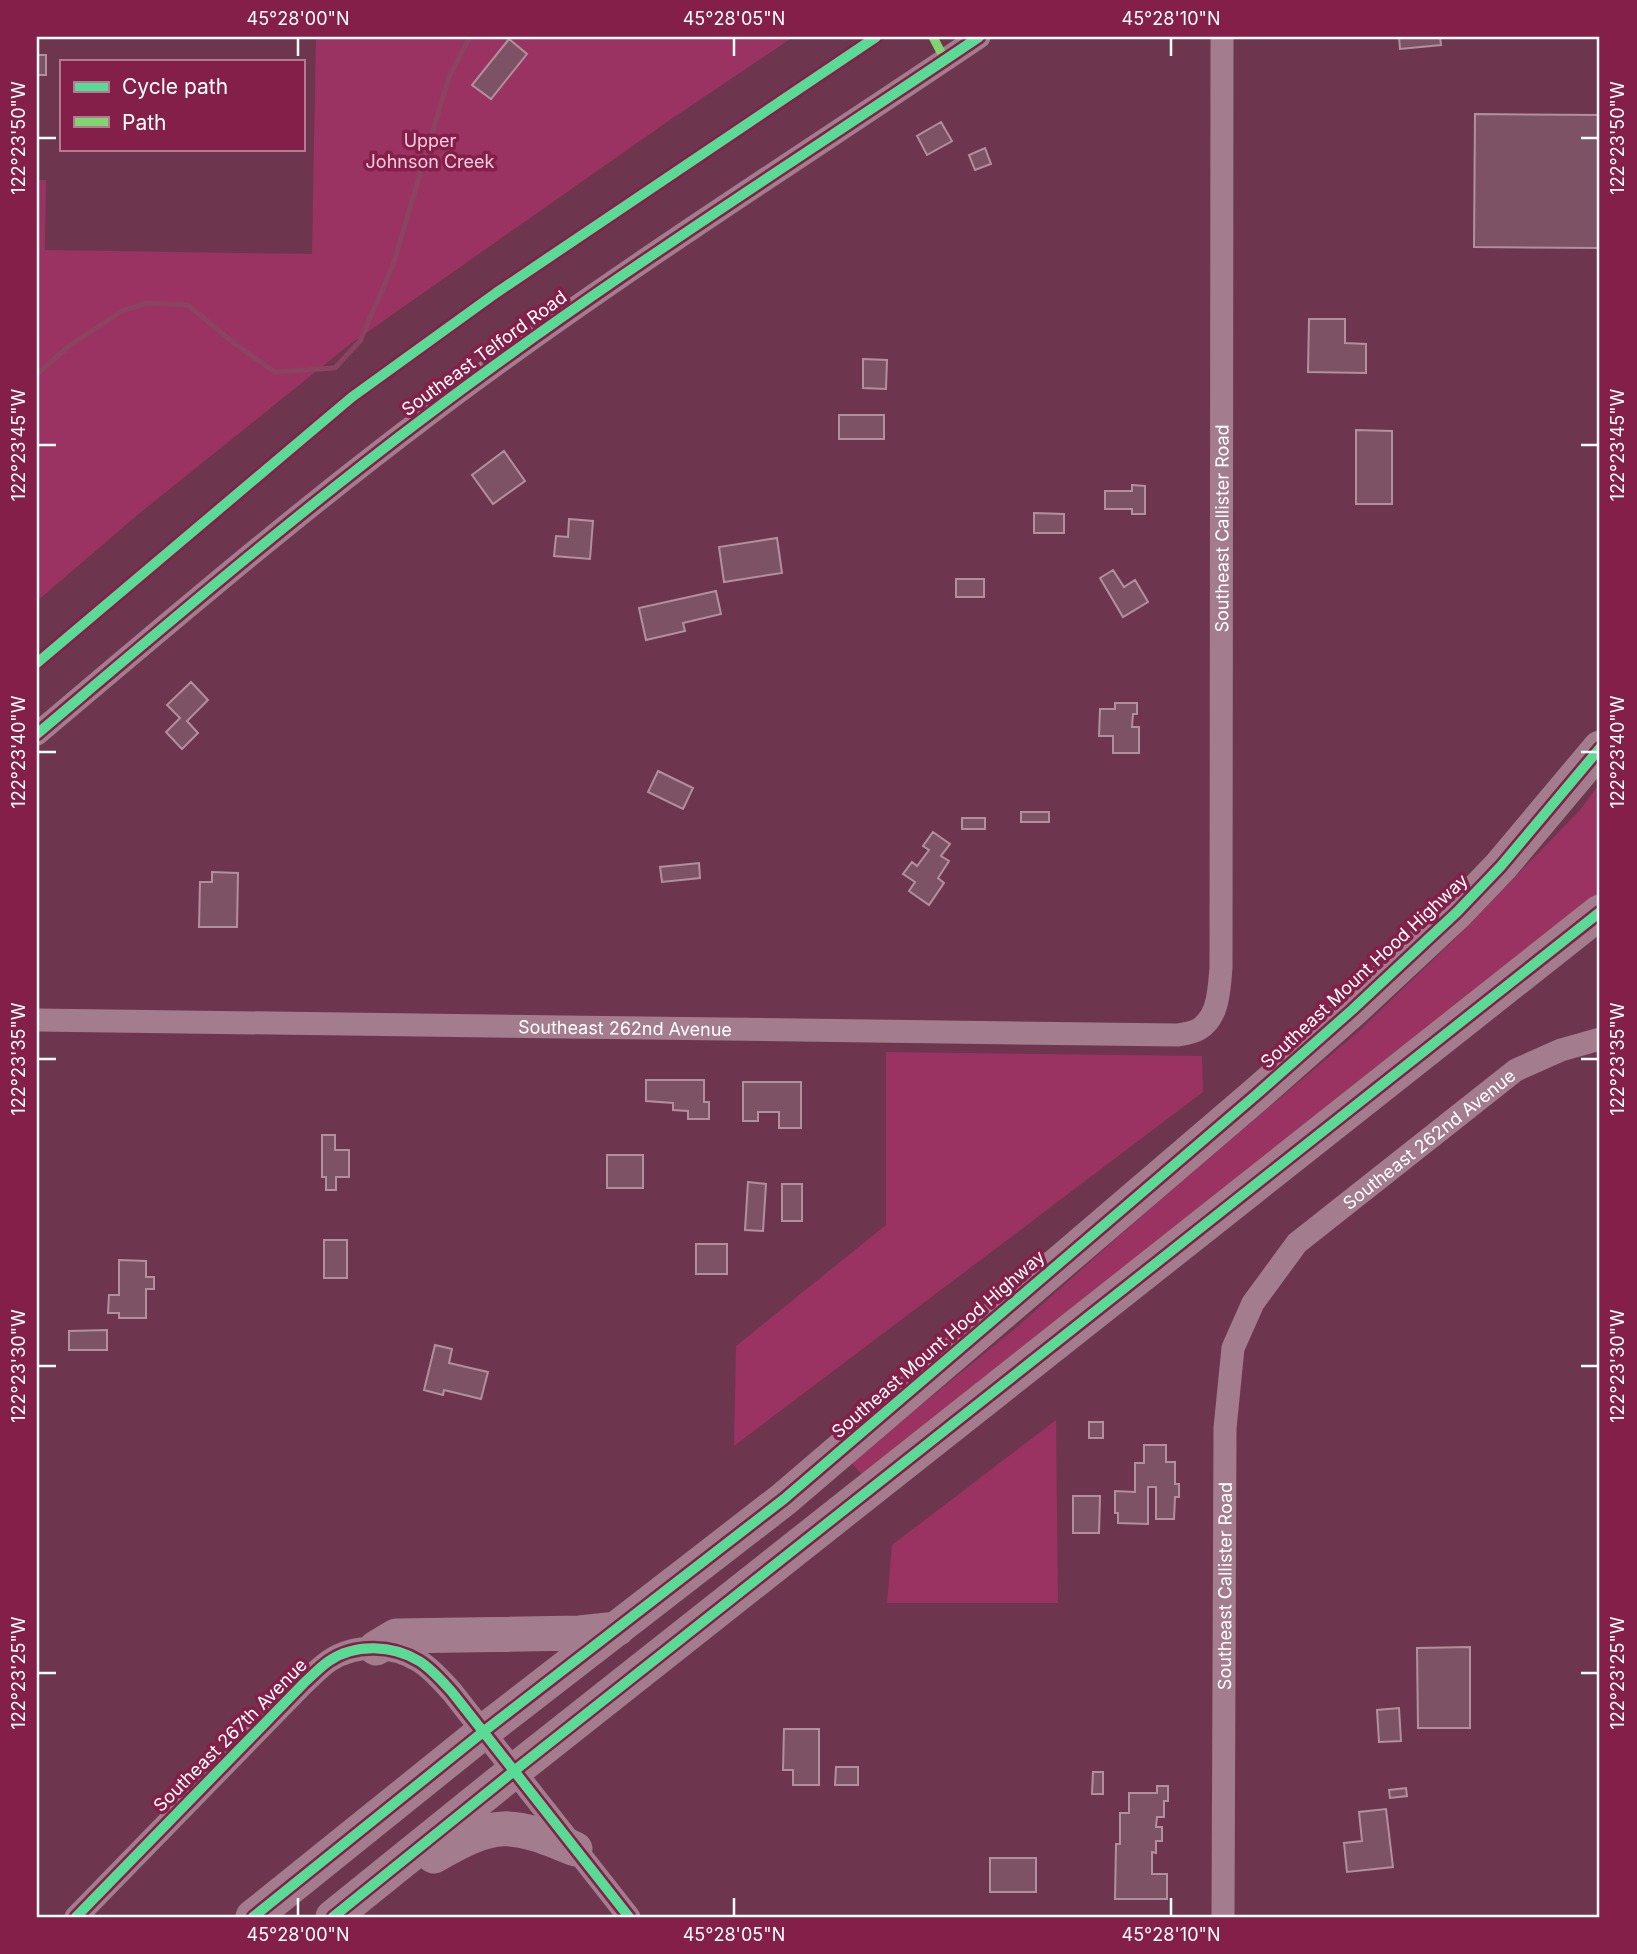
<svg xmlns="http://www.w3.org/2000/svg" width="1637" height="1954" font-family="Inter,sans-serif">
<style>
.green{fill:#9a3361}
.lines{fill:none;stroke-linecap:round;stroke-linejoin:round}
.stream{stroke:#8b4362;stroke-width:5}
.building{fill:#7e5265;stroke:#b1909e;stroke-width:2}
.minor{stroke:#a37c8e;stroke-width:23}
.highway{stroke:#a37d8e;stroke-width:35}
.quiet{stroke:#7fd670;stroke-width:9;stroke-dasharray:18 9;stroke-linecap:butt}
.cycleway-casing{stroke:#841f4a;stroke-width:15}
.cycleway{stroke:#5adb95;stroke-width:10}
.ticks{fill:none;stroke:#fff;stroke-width:2.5}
.labels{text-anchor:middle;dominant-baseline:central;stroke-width:7;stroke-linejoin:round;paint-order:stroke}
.park-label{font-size:18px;fill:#f7cbdf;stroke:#841f4a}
.street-label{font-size:18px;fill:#fff;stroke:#841f4a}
.neatline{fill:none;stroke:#fff;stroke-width:2.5}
.ticks-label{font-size:18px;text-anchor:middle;fill:#fff}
</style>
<rect width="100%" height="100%" fill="#6d364e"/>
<path class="green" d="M 316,37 L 793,37 L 664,124 L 349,345 L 141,512 L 37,601 L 37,180 L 46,180 L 45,250 L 312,254 Z
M 1600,783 L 1600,894 L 862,1475 L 851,1462 L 1017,1327 L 1156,1203 L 1359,1031 L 1460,934 L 1580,810 Z
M 886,1052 L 1202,1056 L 1203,1092 L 734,1446 L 736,1346 L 886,1225 Z
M 1056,1420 L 1058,1603 L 887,1603 L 892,1545 Z"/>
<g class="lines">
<path class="stream" d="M 37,374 L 69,346 L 122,311 L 147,303 L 188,305 L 235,344 L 275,372 L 335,368 L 360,341 L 393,265 L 449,77 L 470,37"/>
</g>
<path class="building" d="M 1399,37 L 1440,37 L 1441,45 L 1400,49 Z
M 509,39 L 527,54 L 491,99 L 472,85 Z
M 37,55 L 46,55 L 46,75 L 38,75 L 38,92 Z
M 1475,114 L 1600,115 L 1600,248 L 1474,247 Z
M 941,122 L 952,141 L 927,155 L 917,136 Z
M 985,148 L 991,164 L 975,170 L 969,155 Z
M 1309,319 L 1345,319 L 1345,343 L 1366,344 L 1366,373 L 1308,372 Z
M 863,359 L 887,360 L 886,389 L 863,388 Z
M 839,415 L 884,415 L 884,439 L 839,439 Z
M 1356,430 L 1392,431 L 1392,504 L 1356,504 Z
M 504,451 L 525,481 L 493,504 L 472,475 Z
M 1132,485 L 1145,486 L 1145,514 L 1132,514 L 1132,509 L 1105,509 L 1105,491 L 1132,491 Z
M 1034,513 L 1064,514 L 1064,533 L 1034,533 Z
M 569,519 L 593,521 L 590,559 L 554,556 L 556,536 L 568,537 Z
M 777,538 L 782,573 L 724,582 L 719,547 Z
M 1113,570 L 1124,587 L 1135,580 L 1148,602 L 1123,617 L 1100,578 Z
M 956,579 L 984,579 L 984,597 L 956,597 Z
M 716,591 L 721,614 L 683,623 L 685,631 L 646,640 L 639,608 Z
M 191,682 L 208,700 L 187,721 L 198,733 L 182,749 L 166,732 L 180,718 L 167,705 Z
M 1115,703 L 1137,703 L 1137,714 L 1133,714 L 1132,727 L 1139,727 L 1139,753 L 1113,753 L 1113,736 L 1099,736 L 1100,709 L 1115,709 Z
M 658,771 L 693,788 L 683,809 L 648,792 Z
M 1021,812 L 1049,812 L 1049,822 L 1021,822 Z
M 962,818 L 985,818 L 985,829 L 962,829 Z
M 933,832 L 950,844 L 941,856 L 949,861 L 938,878 L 944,883 L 929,905 L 909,891 L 915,882 L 903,874 L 912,862 L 917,866 L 929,850 L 923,846 Z
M 699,863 L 700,878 L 662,882 L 660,867 Z
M 212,872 L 238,873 L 237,927 L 199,927 L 200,882 L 212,882 Z
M 646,1080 L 704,1080 L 704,1102 L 709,1102 L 709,1119 L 688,1119 L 688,1111 L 673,1110 L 673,1103 L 646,1101 Z
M 743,1082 L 801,1082 L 801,1128 L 779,1128 L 779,1112 L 758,1112 L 758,1121 L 743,1121 Z
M 322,1135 L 335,1135 L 335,1150 L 349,1150 L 349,1177 L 336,1177 L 336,1190 L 326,1190 L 326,1177 L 322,1177 Z
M 607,1155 L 643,1155 L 643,1188 L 607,1188 Z
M 748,1182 L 766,1184 L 763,1231 L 745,1230 Z
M 782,1184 L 802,1184 L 802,1221 L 782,1221 Z
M 324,1240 L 347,1240 L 347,1278 L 324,1278 Z
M 696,1244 L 727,1244 L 727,1274 L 696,1274 Z
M 119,1260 L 146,1261 L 146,1277 L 154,1277 L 154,1289 L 146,1289 L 146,1318 L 119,1318 L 119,1313 L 108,1313 L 109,1295 L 119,1295 Z
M 107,1330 L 107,1350 L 69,1350 L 69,1331 Z
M 435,1345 L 452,1349 L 449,1363 L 488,1372 L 481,1399 L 444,1390 L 443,1395 L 424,1390 Z
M 1089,1422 L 1103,1422 L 1103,1438 L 1089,1438 Z
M 1144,1445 L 1166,1445 L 1166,1462 L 1175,1462 L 1175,1484 L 1179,1484 L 1179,1497 L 1175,1497 L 1174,1519 L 1156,1519 L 1156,1487 L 1148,1487 L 1148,1524 L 1118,1523 L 1118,1513 L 1115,1513 L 1115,1491 L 1135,1492 L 1135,1463 L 1144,1463 Z
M 1073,1496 L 1100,1496 L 1099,1533 L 1073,1533 Z
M 1470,1647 L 1470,1728 L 1418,1728 L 1417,1648 Z
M 1399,1708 L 1401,1741 L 1379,1742 L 1377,1710 Z
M 784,1729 L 819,1729 L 819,1785 L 793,1785 L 793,1770 L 783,1770 Z
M 836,1767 L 858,1767 L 858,1785 L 835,1785 Z
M 1093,1772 L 1103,1772 L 1103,1794 L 1092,1794 Z
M 1157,1786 L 1168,1786 L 1168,1801 L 1164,1801 L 1164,1817 L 1157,1817 L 1156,1827 L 1162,1827 L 1162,1841 L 1156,1841 L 1156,1853 L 1152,1852 L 1152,1874 L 1167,1874 L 1167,1899 L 1115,1899 L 1116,1844 L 1120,1844 L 1120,1813 L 1129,1813 L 1129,1793 L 1157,1793 Z
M 1406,1788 L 1407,1796 L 1390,1798 L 1389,1790 Z
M 1386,1809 L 1393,1867 L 1347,1872 L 1344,1843 L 1362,1841 L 1359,1812 Z
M 990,1858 L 1036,1858 L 1036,1892 L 990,1892 Z"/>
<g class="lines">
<g class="minor">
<path d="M 37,734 C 165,626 291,518 425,417 C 603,282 794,162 979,37"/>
<path id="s1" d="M 37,1020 L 1177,1035 C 1184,1034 1193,1033 1199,1029 C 1219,1017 1219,989 1221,968 L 1222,37"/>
<path d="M 76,1917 L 304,1683 C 312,1676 320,1667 329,1661 C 355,1643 393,1645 419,1661 C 432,1669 442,1681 452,1692 L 629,1917"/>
<path id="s2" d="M 1223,1917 L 1225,1428 L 1233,1348 L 1253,1303 L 1297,1243 L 1516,1070 L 1561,1050 L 1600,1039"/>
</g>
<path class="highway" d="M 376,1648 L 396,1636 L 580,1633 L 617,1629
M 434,1856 C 495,1820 511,1822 575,1849
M 253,1917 L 483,1732 L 784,1499 L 1257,1094 L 1352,1010 L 1457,912 L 1501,866 L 1600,748
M 333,1917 L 514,1771 L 1600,912"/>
<path class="quiet" d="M 933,37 L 945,60"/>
<g class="cycleway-casing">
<path id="cycleway" d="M 37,663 L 352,397 L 496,293 L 876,37
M 37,734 C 165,626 291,518 425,417 C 603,282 794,162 979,37
M 76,1917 L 304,1683 C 312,1676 320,1667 329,1661 C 355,1643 393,1645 419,1661 C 432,1669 442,1681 452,1692 L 629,1917
M 253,1917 L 483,1732 L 784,1499 L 1257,1094 L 1352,1010 L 1457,912 L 1501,866 L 1600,748
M 333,1917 L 514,1771 L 1600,912"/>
</g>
<use href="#cycleway" class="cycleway"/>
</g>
<path class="ticks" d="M 298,38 L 298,56M 734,38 L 734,56M 1171,38 L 1171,56M 38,138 L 56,138M 1581,138 L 1598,138M 38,445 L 56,445M 1581,445 L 1598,445M 38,752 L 56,752M 1581,752 L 1598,752M 38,1059 L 56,1059M 1581,1059 L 1598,1059M 38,1366 L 56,1366M 1581,1366 L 1598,1366M 38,1673 L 56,1673M 1581,1673 L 1598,1673M 298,1898 L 298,1916M 734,1898 L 734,1916M 1171,1898 L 1171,1916"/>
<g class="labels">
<g class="park-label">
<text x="430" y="140">Upper<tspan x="430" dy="21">Johnson Creek</tspan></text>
</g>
<g class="street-label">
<text transform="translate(484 353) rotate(-36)">Southeast Telford Road</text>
<text stroke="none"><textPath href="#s1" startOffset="1670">Southeast Callister Road</textPath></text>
<text transform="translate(1364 971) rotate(-43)">Southeast Mount Hood Highway</text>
<text stroke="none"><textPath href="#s1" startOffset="588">Southeast 262nd Avenue</textPath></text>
<text stroke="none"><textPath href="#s2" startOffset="861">Southeast 262nd Avenue</textPath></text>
<text transform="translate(938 1344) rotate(-41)">Southeast Mount Hood Highway</text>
<text stroke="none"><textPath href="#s2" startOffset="331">Southeast Callister Road</textPath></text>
<text transform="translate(230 1735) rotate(-45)">Southeast 267th Avenue</text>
</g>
</g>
<rect width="1637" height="1954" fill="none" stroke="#841f4a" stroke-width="77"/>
<rect x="60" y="60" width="245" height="91" fill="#841f4a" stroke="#b57992" stroke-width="2"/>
<rect x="74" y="82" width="35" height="10" fill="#5adb95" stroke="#b57992" stroke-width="2"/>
<text x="122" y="94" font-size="21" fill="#ffffff">Cycle path</text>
<rect x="74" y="117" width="35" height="10" fill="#7fd670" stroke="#b57992" stroke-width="2"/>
<text x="122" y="130" font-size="21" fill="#ffffff">Path</text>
<rect x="38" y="38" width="1560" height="1878" class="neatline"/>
<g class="ticks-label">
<text x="298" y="25">45°28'00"N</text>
<text x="734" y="25">45°28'05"N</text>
<text x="1171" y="25">45°28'10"N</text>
<text transform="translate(1618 138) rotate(-90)" y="6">122°23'50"W</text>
<text transform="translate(19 138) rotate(-90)" y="6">122°23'50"W</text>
<text transform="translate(1618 445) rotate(-90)" y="6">122°23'45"W</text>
<text transform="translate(19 445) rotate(-90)" y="6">122°23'45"W</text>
<text transform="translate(1618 752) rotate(-90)" y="6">122°23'40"W</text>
<text transform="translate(19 752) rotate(-90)" y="6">122°23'40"W</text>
<text transform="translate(19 1059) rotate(-90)" y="6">122°23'35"W</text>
<text transform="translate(1618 1059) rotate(-90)" y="6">122°23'35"W</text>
<text transform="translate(1618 1366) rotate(-90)" y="6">122°23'30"W</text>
<text transform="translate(19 1366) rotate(-90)" y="6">122°23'30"W</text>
<text transform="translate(1618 1673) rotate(-90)" y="6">122°23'25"W</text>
<text transform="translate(19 1673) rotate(-90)" y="6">122°23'25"W</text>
<text x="298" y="1941">45°28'00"N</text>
<text x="734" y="1941">45°28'05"N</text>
<text x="1171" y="1941">45°28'10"N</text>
</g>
</svg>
